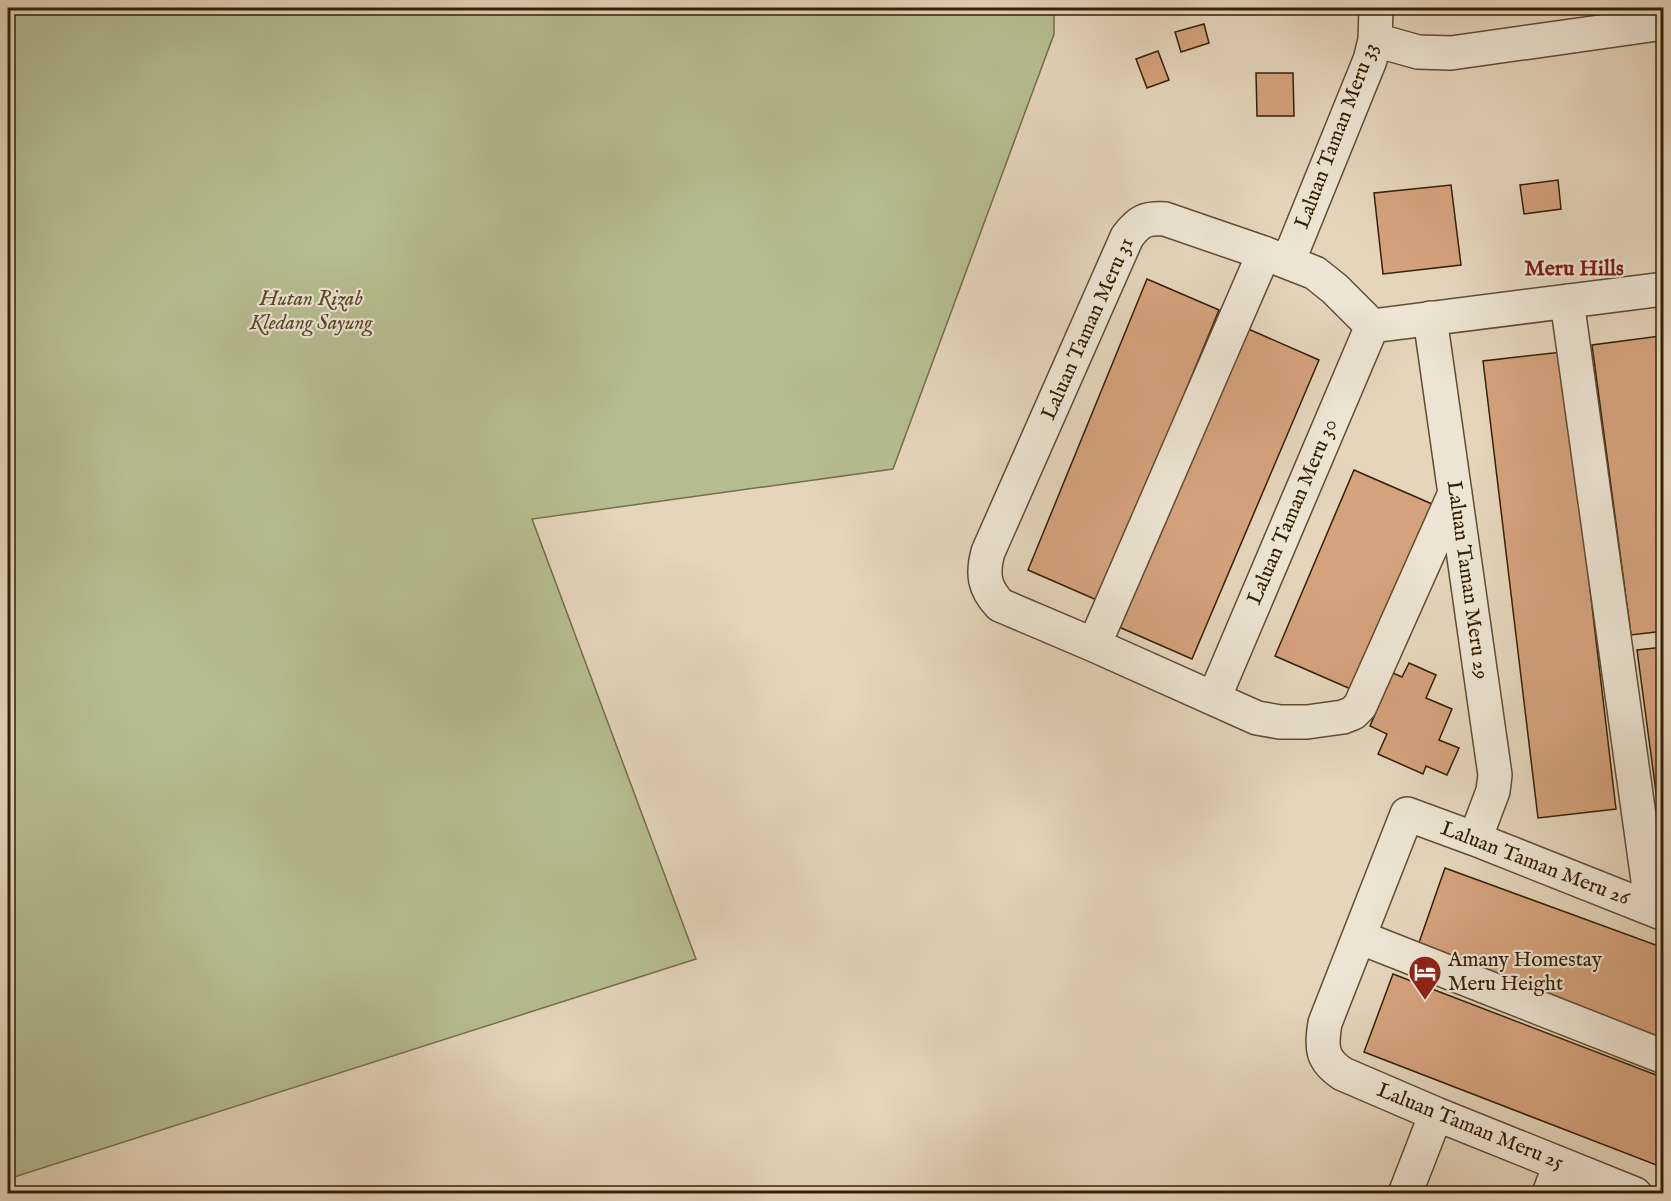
<svg xmlns="http://www.w3.org/2000/svg" width="1671" height="1201" font-family="'IM FELL English',serif">
<style>
.green{fill:#b5bd90;stroke:#756e4a;stroke-width:1.5}
.building{fill:#d4a27d;stroke:#352005;stroke-width:1.5}
.lines{fill:none;stroke-linecap:round;stroke-linejoin:round}
.minor-casing{stroke:#614d32;stroke-width:36}
.minor{stroke:#ede4d3;stroke-width:33}
.labels{text-anchor:middle;dominant-baseline:central;stroke-width:4.5;stroke-linejoin:round;paint-order:stroke}
.street-label{font-size:21px;fill:#352005;stroke:#ede4d3}
.park-label{font-size:21px;font-style:italic;fill:#554728;stroke:#ede4d3}
.poi-label{font-size:21px;fill:#352005;stroke:#ede4d3;text-anchor:start}
.neighbourhood-label{font-size:22px;font-weight:bold;fill:#7a1f14;stroke:#ede4d3}
</style>
<rect width="100%" height="100%" fill="#e4d5bb"/>
<filter id="stains"><feTurbulence type="fractalNoise" baseFrequency=".00333" numOctaves="4"/><feColorMatrix values="0 0 0 0 .2 0 0 0 0 .09 0 0 0 0 .02 0 0 0 .5 -.17"/></filter>
<radialGradient id="worn" r=".72"><stop offset=".6" stop-color="#630" stop-opacity="0"/><stop offset="1" stop-color="#630" stop-opacity=".3"/></radialGradient>
<path class="green" d="M 8,8 L 1054,8 L 1054,34 L 893,469 L 532,519 L 696,959 L 8,1179 Z"/>
<path class="building" d="M 1204,24 L 1209,43 L 1181,52 L 1175,32 Z
M 1158,51 L 1169,80 L 1147,88 L 1136,59 Z
M 1256,73 L 1293,73 L 1294,116 L 1257,116 Z
M 1558,180 L 1561,209 L 1524,214 L 1520,185 Z
M 1451,185 L 1461,265 L 1383,274 L 1374,193 Z
M 1147,279 L 1219,310 L 1099,601 L 1028,570 Z
M 1246,328 L 1319,360 L 1192,659 L 1119,627 Z
M 1660,336 L 1664,360 L 1664,631 L 1631,635 L 1592,345 Z
M 1562,352 L 1616,809 L 1538,818 L 1483,361 Z
M 1354,470 L 1432,504 L 1353,690 L 1275,656 Z
M 1664,647 L 1664,852 L 1637,650 Z
M 1409,663 L 1436,675 L 1426,698 L 1452,709 L 1439,740 L 1459,748 L 1447,775 L 1426,766 L 1423,774 L 1378,754 L 1387,734 L 1370,726 L 1393,673 L 1402,677 Z
M 1445,868 L 1664,948 L 1664,1044 L 1415,954 Z
M 1393,974 L 1664,1078 L 1664,1168 L 1364,1052 Z"/>
<g class="lines">
<g class="minor-casing">
<path id="minor" d="M 1375,40 L 1418,52 L 1451,53 L 1664,23
M 1288,262 L 1370,60 L 1375,40 L 1376,8
M 1567,301 L 1652,909
M 1430,318 L 1495,775 L 1493,791 L 1475,839
M 1372,326 L 1335,289 L 1315,273 L 1264,253 L 1165,219 C 1145,218 1139,221 1127,237 L 988,552 C 982,574 984,588 1000,605 L 1094,645 L 1257,718 L 1280,722 L 1307,722 L 1343,717 L 1353,713 L 1360,706 L 1455,493
M 1372,326 L 1664,289
M 1094,645 L 1264,253
M 1214,698 L 1372,326
M 1359,937 L 1664,1057
M 1405,1194 L 1436,1114
M 1549,1194 L 1560,1164
M 1635,1194 L 1436,1114 L 1343,1074 C 1321,1060 1321,1047 1325,1023 L 1407,814 L 1475,839 L 1664,914"/>
</g>
<use href="#minor" class="minor"/>
</g>
<defs>
<g id="hotel-pin" transform="scale(1.725)"><path d="M0 17L-7.5 6A9.5 9.5 0 1 1 7.5 6Z" fill="#8f2418" stroke="#ede4d3"/><path d="M-6-4.5h1.5V1H6V5H4.5V3h-9V5H-6ZM-4 0a1.8 1.8 0 1 1 3.6 0ZM.5 0V-2.5h3Q6-2.5 6 0Z" fill="#fff"/></g>
</defs>
<g fill-rule="evenodd">
<use href="#hotel-pin" x="1425" y="972"/>
</g>
<g class="labels">
<g class="street-label">
<text transform="translate(1337 136) rotate(-69)">Laluan Taman Meru 33</text>
<text transform="translate(1088 329) rotate(-66)">Laluan Taman Meru 31</text>
<text transform="translate(1293 512) rotate(-67)">Laluan Taman Meru 30</text>
<text transform="translate(1467 580) rotate(82)">Laluan Taman Meru 29</text>
<text transform="translate(1535 864) rotate(21)">Laluan Taman Meru 26</text>
<text transform="translate(1470 1127) rotate(22)">Laluan Taman Meru 25</text>
</g>
<g class="park-label">
<text x="311" y="299">Hutan Rizab<tspan x="311" dy="24">Kledang Sayung</tspan></text>
</g>
<g class="poi-label">
<text x="1448" y="960">Amany Homestay<tspan x="1448" dy="24">Meru Height</tspan></text>
</g>
<g class="neighbourhood-label">
<text x="1574" y="269">Meru Hills</text>
</g>
</g>
<rect width="1671" height="1201" fill="none" stroke="#e4d5bb" stroke-width="30"/>
<rect x="9" y="9" width="1653" height="1183" fill="none" stroke="#352005" stroke-width="3"/>
<rect x="15" y="15" width="1641" height="1171" fill="none" stroke="#352005" stroke-width="1.5"/>
<rect width="100%" height="100%" filter="url(#stains)"/>
<rect width="100%" height="100%" fill="url(#worn)"/>
</svg>
